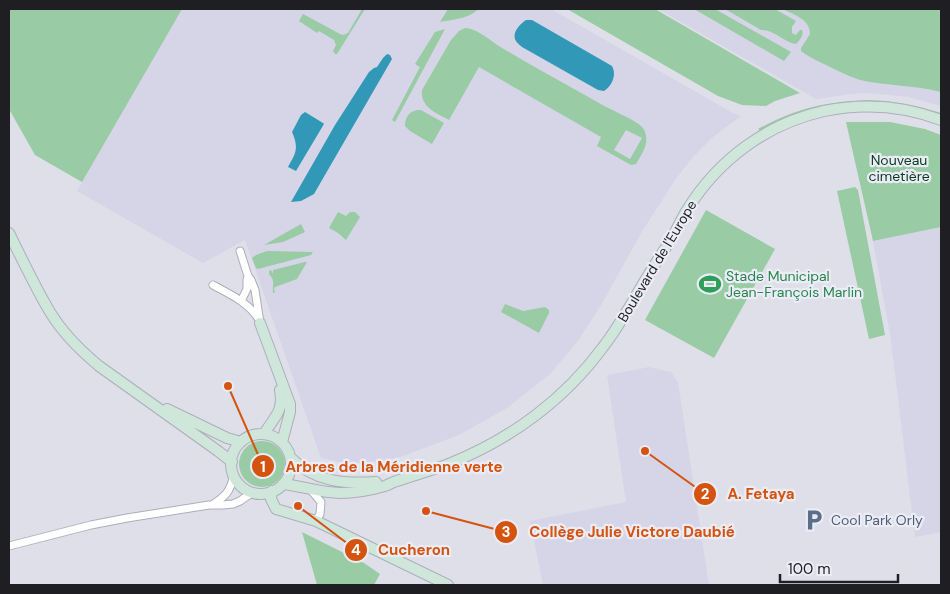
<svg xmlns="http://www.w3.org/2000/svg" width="950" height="594" font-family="'DM Sans',sans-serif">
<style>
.built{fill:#d5d5e7}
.green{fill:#99cba4;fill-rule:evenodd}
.water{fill:#3298b8}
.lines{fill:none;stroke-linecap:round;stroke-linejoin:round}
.street-casing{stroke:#aeaeb9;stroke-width:9}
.secondary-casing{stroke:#aeaeb9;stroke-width:12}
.street{stroke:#fff;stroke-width:7}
.secondary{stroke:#cfe7db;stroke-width:10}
.labels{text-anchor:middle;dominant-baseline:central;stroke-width:4.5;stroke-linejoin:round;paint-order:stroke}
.park-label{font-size:14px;fill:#053c1b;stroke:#ececf7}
.street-label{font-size:14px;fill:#1f1f23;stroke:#ececf7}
.leisure-label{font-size:14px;fill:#27864d;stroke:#ececf7;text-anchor:start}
.service-label{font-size:14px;fill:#4e5e75;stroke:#ececf7;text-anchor:start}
.leader{fill:none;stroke:#d4530e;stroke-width:2}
.callout-dot{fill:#d4530e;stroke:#ececf7;stroke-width:2}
.mark-label{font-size:15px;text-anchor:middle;font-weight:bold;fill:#fff}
.callout-label{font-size:15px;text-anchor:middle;font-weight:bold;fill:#d4530e;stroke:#ececf7;stroke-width:4.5;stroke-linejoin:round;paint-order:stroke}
</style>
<rect width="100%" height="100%" fill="#dfdfea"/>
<path class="built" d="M 179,9 L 551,9 L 733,113 L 741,116 L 713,137 L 692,158 L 675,180 L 643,230 L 601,305 L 578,341 L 550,374 L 507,408 L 459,435 L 395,459 L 348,464 L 321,458 L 245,240 L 203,263 L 77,191 Z
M 658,9 L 941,9 L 941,106 L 908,97 L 870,93 L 852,94 L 816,99 Z
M 941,227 L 941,532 L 915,537 L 890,334 L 873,241 Z
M 649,367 L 671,372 L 678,382 L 709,585 L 543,585 L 530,521 L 626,502 L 607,375 Z"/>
<path class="green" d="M 9,9 L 182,9 L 82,182 L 35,155 L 9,109 Z
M 362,9 L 365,9 L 337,54 L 335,54 L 333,51 L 336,45 L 334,40 L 319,31 L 317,33 L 299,21 L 303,14 L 340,34 L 343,35 L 348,33 Z
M 448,9 L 478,9 C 472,18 450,20 440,22 Z
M 567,9 L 655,9 L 800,93 L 775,101 L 766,106 L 742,105 L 718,96 Z
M 694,9 L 715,9 L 791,52 L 784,61 Z
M 725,9 L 775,9 L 796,21 L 792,27 L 792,33 L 796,35 L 800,30 L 802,30 C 804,35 800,40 796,44 C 783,42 774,29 761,30 Z
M 783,9 L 941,9 L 941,92 C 915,85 887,86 860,80 C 848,76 836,70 824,64 C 816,60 807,56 801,51 L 801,48 L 810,34 C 810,19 794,15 783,9 Z
M 465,28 C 479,29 490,41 502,48 C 534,67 567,85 599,103 C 609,109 638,121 643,128 C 651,141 643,152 636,164 L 631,165 L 597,146 L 601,137 L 479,67 L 449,120 C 436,113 420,107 422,90 L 451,40 L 459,31 ZM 626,130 L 642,138 L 630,159 L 614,150 Z
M 445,29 L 395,122 L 392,120 L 420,67 L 415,64 L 435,32 Z
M 868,100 C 895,101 915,105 941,113 L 941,115 L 899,105 L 785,118 L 760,131 L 758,129 C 797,108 824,102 868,100 Z
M 417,110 L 421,110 L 444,123 L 432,144 L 410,131 L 405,126 C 405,117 409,112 417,110 Z
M 846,122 L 890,122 L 925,129 L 941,135 L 941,227 L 873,241 Z
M 855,187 L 858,190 L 885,335 L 869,339 L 837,191 Z
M 706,210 L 775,249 L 714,358 L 645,320 Z
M 338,212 L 346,216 L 350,212 L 355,212 L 360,217 L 346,240 L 338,233 L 329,228 Z
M 301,224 L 305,232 L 283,242 L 264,245 Z
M 267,251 L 313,252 L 311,255 L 258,269 L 256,268 L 252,258 L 256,255 Z
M 305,262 L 307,262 L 297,279 L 275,287 L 274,289 L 275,292 L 273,293 C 272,284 276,282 269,274 L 269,271 L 271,270 L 273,274 L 273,270 Z
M 505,304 L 523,311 L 545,307 L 549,310 L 549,313 L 539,333 L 501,312 Z
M239 464a23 23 0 1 1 46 0a23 23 0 1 1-46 0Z
M 302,532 L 364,563 L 380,574 L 374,585 L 317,585 Z"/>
<path class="water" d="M 526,20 L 532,20 L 612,66 C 617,75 612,86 604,91 L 598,90 L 522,47 C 521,46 516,42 516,41 C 511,33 520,24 526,20 Z
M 387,54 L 390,55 L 392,59 L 314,194 L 301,201 L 291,202 L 335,125 L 369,72 L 374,68 L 377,67 L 383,58 Z
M 305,112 L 323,123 L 324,124 L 296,171 L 288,167 C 296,153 299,148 292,132 L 301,115 Z"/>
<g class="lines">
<g class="street-casing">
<path id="street" d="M 240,251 L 248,276 L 251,280 L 255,290 L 260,323
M 213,285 C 229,294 248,302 258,318
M 241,301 L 247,289 L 247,280 L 248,276
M 310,489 L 321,502 L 320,514 L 316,521
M 212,505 C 226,496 230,492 234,475
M 9,546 L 91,525 L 127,518 L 209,505 L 223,505 L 233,504 L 240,501 L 253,492"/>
</g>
<g class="secondary-casing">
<path id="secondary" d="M 9,233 C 22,259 35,287 50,312 C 62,332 81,351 99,366 L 218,451 L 232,462
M 260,323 L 290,404 L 290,412 L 282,442
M 167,409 L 227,438 L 241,442
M 264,434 C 274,417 284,412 280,390
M231 464a30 30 0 1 1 60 0a30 30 0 1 1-60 0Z
M 291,458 C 315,482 344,484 376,482
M 283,484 C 302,486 321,493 340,493 C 354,493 371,490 385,486 C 390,484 395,481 400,480 C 417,474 434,470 451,463 C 511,439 565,399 603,347 C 621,324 634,298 649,274 C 656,262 664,251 671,239 C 677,230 681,219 687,210 C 718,160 766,124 824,111 C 863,103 904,106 941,120
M 272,491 L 271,499 L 276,509 L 316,521 L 448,585"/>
</g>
<use href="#street" class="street"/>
<use href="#secondary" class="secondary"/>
</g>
<defs>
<g id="stadium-bare" transform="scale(1.725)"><path d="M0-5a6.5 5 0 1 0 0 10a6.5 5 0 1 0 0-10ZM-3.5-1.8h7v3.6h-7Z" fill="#2e9e5b" stroke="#ececf7" stroke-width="2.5" paint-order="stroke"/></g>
<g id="parking-bare" transform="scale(1.725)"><path d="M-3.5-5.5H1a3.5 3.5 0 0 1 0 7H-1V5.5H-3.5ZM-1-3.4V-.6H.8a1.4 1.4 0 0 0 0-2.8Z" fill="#5c6f8a" stroke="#ececf7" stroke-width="2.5" paint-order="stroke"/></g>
</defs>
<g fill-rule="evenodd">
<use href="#stadium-bare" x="710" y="284"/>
<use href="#parking-bare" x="814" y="520"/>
</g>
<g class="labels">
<g class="park-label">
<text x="899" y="160">Nouveau<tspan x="899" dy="16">cimetière</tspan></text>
</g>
<g class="street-label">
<text transform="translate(657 261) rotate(-59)">Boulevard de l'Europe</text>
</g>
<g class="leisure-label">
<text x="726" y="276">Stade Municipal<tspan x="726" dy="16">Jean-François Marlin</tspan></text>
</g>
<g class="service-label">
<text x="831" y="520">Cool Park Orly</text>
</g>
</g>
<path class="leader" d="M228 386L263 466M645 451L705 494M426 511L506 532M298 506L356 550"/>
<g class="callout-dot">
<circle cx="228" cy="386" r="5"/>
<circle cx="645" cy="451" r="5"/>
<circle cx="426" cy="511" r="5"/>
<circle cx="298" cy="506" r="5"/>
<circle cx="263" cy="466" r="12"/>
<circle cx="705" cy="494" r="12"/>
<circle cx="506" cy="532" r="12"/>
<circle cx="356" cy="550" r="12"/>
</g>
<g class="mark-label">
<text x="263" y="472">1</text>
<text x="705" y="499">2</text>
<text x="506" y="537">3</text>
<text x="356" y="555">4</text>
</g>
<g class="callout-label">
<text x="394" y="472">Arbres de la Méridienne verte</text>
<text x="761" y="499">A. Fetaya</text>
<text x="632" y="537">Collège Julie Victore Daubié</text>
<text x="414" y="555">Cucheron</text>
</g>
<rect width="950" height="594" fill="none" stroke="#1f1f23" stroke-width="20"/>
<path d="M780 574v8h118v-8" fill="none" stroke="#1f1f23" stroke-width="2.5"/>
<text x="788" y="574" font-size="15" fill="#1f1f23" stroke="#ececf7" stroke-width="4" paint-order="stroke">100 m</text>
</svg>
